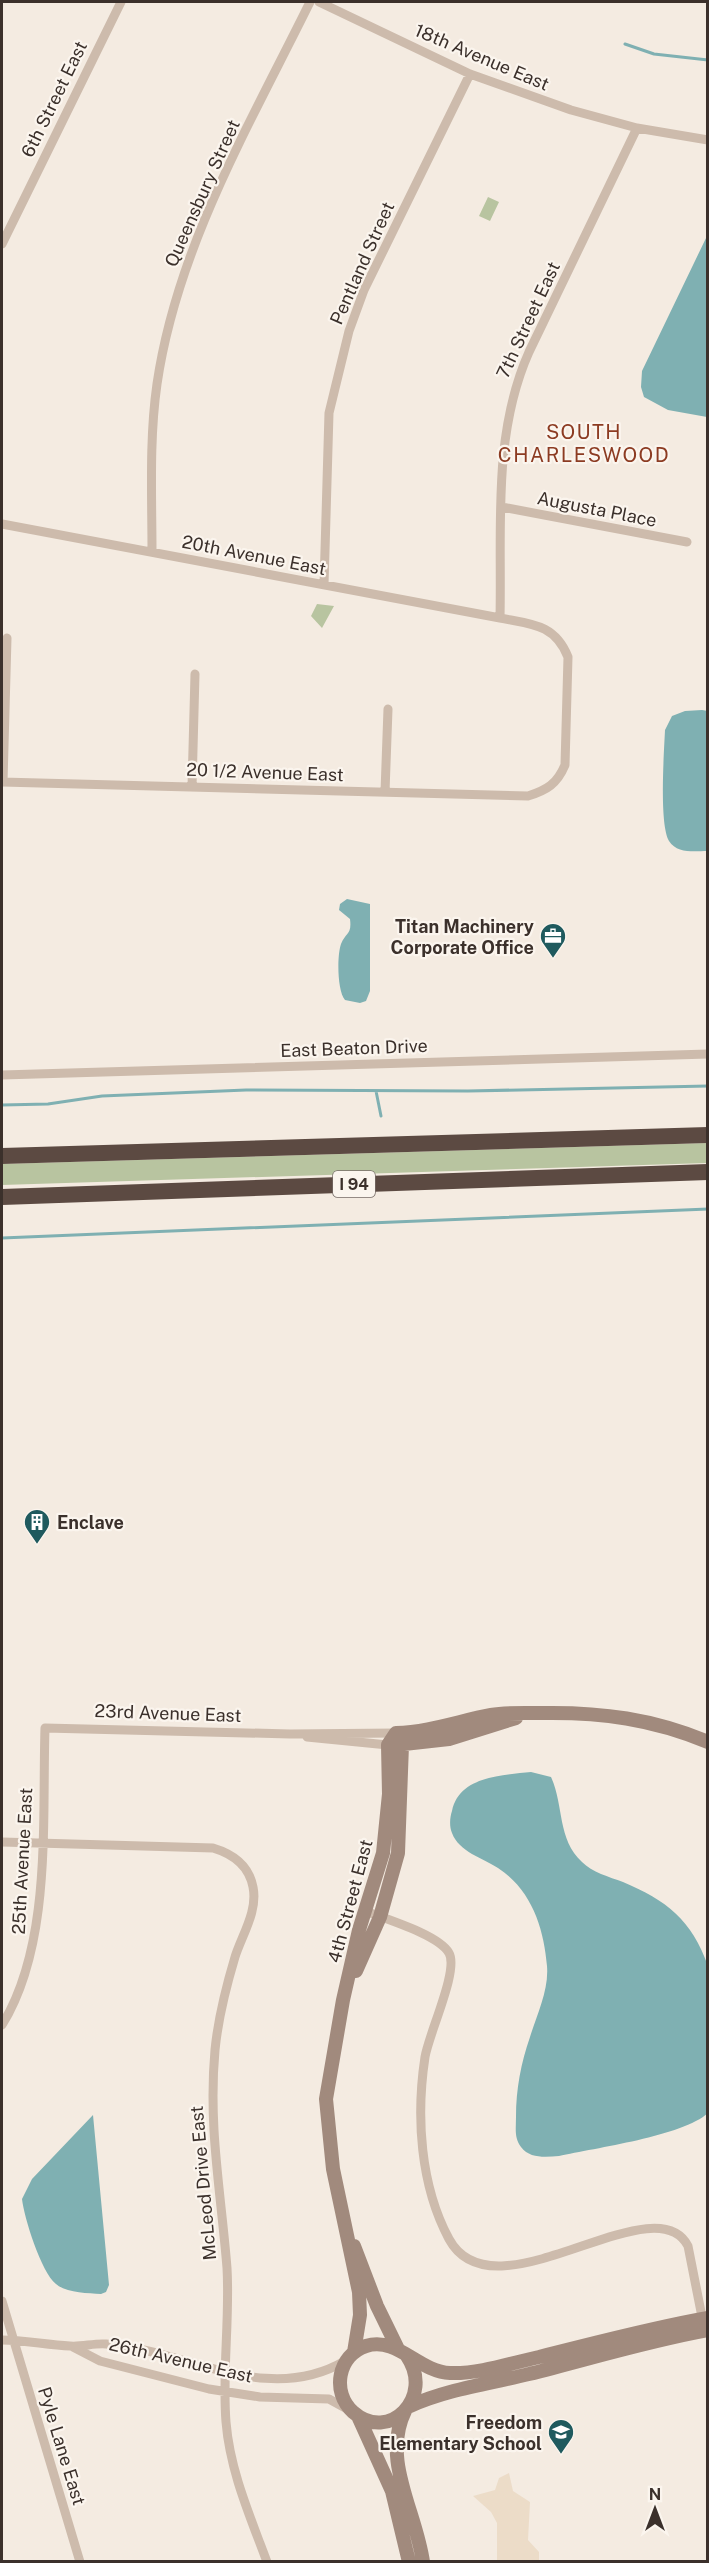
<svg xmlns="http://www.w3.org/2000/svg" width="709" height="2563" font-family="'Public Sans',sans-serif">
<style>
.green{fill:#b8c4a0}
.plaza{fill:#ecdcc8}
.water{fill:#7fb0b2}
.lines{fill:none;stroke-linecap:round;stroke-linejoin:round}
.stream{stroke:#7fb0b2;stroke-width:3}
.street{stroke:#cdbbac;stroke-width:9}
.secondary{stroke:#a18a7d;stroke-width:14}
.highway{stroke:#5c4a42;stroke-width:16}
.labels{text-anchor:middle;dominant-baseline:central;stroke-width:4.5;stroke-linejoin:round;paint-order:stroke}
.shield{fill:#fbf5ee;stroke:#756b66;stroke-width:1.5}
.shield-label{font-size:16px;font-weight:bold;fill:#3b302b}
.street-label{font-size:18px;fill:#3b302b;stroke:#fbf5ee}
.poi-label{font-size:18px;font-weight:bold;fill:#3b302b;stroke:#fbf5ee;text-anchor:end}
.neighbourhood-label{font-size:20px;letter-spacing:1.5px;fill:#8c3b22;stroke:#fbf5ee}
</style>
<rect width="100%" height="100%" fill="#f4ebe1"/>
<path class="green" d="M 488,197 L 499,202 L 490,221 L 479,216 Z
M 317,604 L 334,606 L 322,628 L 311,616 Z
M 708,1143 L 707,1163 L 2,1185 L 2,1164 Z"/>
<path class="plaza" d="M 509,2473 L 513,2491 L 530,2502 L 528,2540 L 539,2552 L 539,2561 L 497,2561 L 497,2523 L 491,2512 L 473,2496 L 495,2490 L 499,2478 Z"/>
<path class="water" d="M 707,236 L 707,417 L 668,410 L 644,397 L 641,387 L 642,371 Z
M 702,710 L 708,711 L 707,851 C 695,851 677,854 669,841 C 659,824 664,753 665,730 L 672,716 L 685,711 Z
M 347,899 L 370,904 L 370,991 L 366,1001 L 360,1003 L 345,1000 C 337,991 337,955 341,944 C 346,932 352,935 350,919 L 339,910 L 340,904 Z
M 531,1772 L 551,1777 C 564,1805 557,1839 582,1862 C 592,1872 609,1877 623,1882 C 666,1900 692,1920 708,1966 L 708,2113 C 683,2136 595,2148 559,2156 C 546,2157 530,2159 521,2147 C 514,2138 516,2128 516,2117 C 516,2089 521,2063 530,2037 C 537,2014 549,1990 547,1966 C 544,1929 532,1890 498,1868 C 483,1858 459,1852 452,1833 C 449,1826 450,1817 452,1811 C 459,1776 503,1775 531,1772 Z
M 93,2115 L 109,2285 L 106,2292 L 101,2294 C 87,2293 66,2293 56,2284 C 41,2272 24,2217 22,2199 L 32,2179 Z"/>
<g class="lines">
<path class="stream" d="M 625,44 L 654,54 L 708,60
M 376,1091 L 381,1116
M 2,1105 L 48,1104 L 102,1096 L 246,1090 L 468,1091 L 708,1086
M 2,1238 L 708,1209"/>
<path class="street" d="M 319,2 L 470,74 L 571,110 L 637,128
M 2,244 L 121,2
M 502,507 L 687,542
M 2,524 L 500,618
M 152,552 C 152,497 149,440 157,384 C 177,247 250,124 310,2
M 324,585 L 329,413 L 349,331 L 364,290 L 470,74
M 2,782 L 528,796 C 547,790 557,784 565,765 L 568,657 C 555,624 531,624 500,618 C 502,529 492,435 529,352 L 637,128 L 708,140
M 3,782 L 7,638
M 192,787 L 195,674
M 385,792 L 388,709
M 2,1075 L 708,1054
M 307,1737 L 388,1745
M 2,1842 L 213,1848 C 233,1854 249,1866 253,1887 C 258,1911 242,1935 235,1957 C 226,1987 218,2019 215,2050 C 208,2127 221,2192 227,2268 C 230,2319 222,2371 226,2422 C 230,2471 250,2516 267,2562
M 365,1911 C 386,1919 439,1935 449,1953 C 459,1970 429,2033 425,2057 C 416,2116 420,2185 449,2239 C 494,2322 654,2181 688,2246 L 703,2322
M 2,2025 C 52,1944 42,1821 45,1728 L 290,1734 L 396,1733
M 2,2301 L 80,2562
M 2,2340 C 24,2340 47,2345 70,2346 C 82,2347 94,2343 106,2344 C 186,2350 266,2407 345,2361
M 73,2347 L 100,2361 L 209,2389 L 260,2397 L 329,2399 L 349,2410"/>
<path class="secondary" d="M 396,1733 C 429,1732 459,1721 491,1715 C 507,1712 525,1713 542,1713 C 601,1712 653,1719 708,1742
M 395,1745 L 449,1739 L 516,1718
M 356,1971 L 380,1917 L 398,1853 L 402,1745 L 396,1733
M 354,2246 L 377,2306 L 398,2349
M 354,2352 L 360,2315 L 359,2292 L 333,2169 L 326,2099 L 343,2000 L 359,1930 L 383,1853 L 389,1794 L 388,1745 L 396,1733
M 407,2356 C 435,2397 389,2444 353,2412 C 331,2392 338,2355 366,2346 C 397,2336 419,2372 450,2373 C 480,2374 511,2363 539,2357 C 596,2343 651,2328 708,2318
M 410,2406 C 448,2389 488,2384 529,2374 C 589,2359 647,2341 708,2330
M 405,2411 C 381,2460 416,2511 423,2562
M 358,2416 L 392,2491 L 409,2562"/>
<path class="highway" d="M 2,1156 L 708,1135
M 2,1197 L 708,1172"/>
</g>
<defs>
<g id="office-pin" transform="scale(1.35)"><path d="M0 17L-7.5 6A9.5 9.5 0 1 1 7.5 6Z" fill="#1f5a5e" stroke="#fbf5ee"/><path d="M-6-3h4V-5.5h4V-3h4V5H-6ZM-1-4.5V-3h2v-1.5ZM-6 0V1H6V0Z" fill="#fff"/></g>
<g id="building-pin" transform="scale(1.35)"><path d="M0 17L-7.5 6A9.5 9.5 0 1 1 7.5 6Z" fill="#1f5a5e" stroke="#fbf5ee"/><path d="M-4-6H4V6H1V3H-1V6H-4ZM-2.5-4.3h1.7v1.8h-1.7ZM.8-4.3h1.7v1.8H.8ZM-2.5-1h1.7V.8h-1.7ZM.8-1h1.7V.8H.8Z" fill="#fff"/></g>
<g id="school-pin" transform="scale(1.35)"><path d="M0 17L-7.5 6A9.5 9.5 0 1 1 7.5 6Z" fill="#1f5a5e" stroke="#fbf5ee"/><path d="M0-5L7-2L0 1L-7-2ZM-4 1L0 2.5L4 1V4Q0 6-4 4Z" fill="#fff"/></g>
</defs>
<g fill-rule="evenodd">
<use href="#office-pin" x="553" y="936"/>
<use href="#building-pin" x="37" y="1522"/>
<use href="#school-pin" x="561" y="2432"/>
</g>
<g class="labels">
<rect class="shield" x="333" y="1171" width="42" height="26" rx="4.5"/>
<g class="shield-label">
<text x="354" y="1184">I 94</text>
</g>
<g class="street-label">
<text transform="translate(482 57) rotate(23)">18th Avenue East</text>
<text transform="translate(54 99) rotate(-64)">6th Street East</text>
<text transform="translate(202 193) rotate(-66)">Queensbury Street</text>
<text transform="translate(362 263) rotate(-66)">Pentland Street</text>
<text transform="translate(528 320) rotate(-65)">7th Street East</text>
<text transform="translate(597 509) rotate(11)">Augusta Place</text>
<text transform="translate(254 555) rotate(11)">20th Avenue East</text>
<text transform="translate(265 772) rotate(2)">20 1/2 Avenue East</text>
<text transform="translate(354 1048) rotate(-2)">East Beaton Drive</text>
<text transform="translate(168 1713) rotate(2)">23rd Avenue East</text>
<text transform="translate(22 1861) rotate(-87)">25th Avenue East</text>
<text transform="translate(350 1901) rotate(-75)">4th Street East</text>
<text transform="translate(203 2183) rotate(-95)">McLeod Drive East</text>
<text transform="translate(181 2360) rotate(13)">26th Avenue East</text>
<text transform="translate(62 2446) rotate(73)">Pyle Lane East</text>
</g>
<g class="poi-label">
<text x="534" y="926">Titan Machinery<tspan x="534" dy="21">Corporate Office</tspan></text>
<text x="57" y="1522" text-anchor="start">Enclave</text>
<text x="542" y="2422">Freedom<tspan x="542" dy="21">Elementary School</tspan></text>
</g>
<g class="neighbourhood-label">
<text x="584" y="432">SOUTH<tspan x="584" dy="23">CHARLESWOOD</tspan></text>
</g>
</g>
<rect width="709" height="2563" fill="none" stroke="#3b302b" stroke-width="6"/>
<g transform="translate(655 2509)" stroke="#fbf5ee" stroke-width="4.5" paint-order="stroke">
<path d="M0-4.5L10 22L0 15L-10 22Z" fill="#3b302b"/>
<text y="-9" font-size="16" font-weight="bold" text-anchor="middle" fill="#3b302b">N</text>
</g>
</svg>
